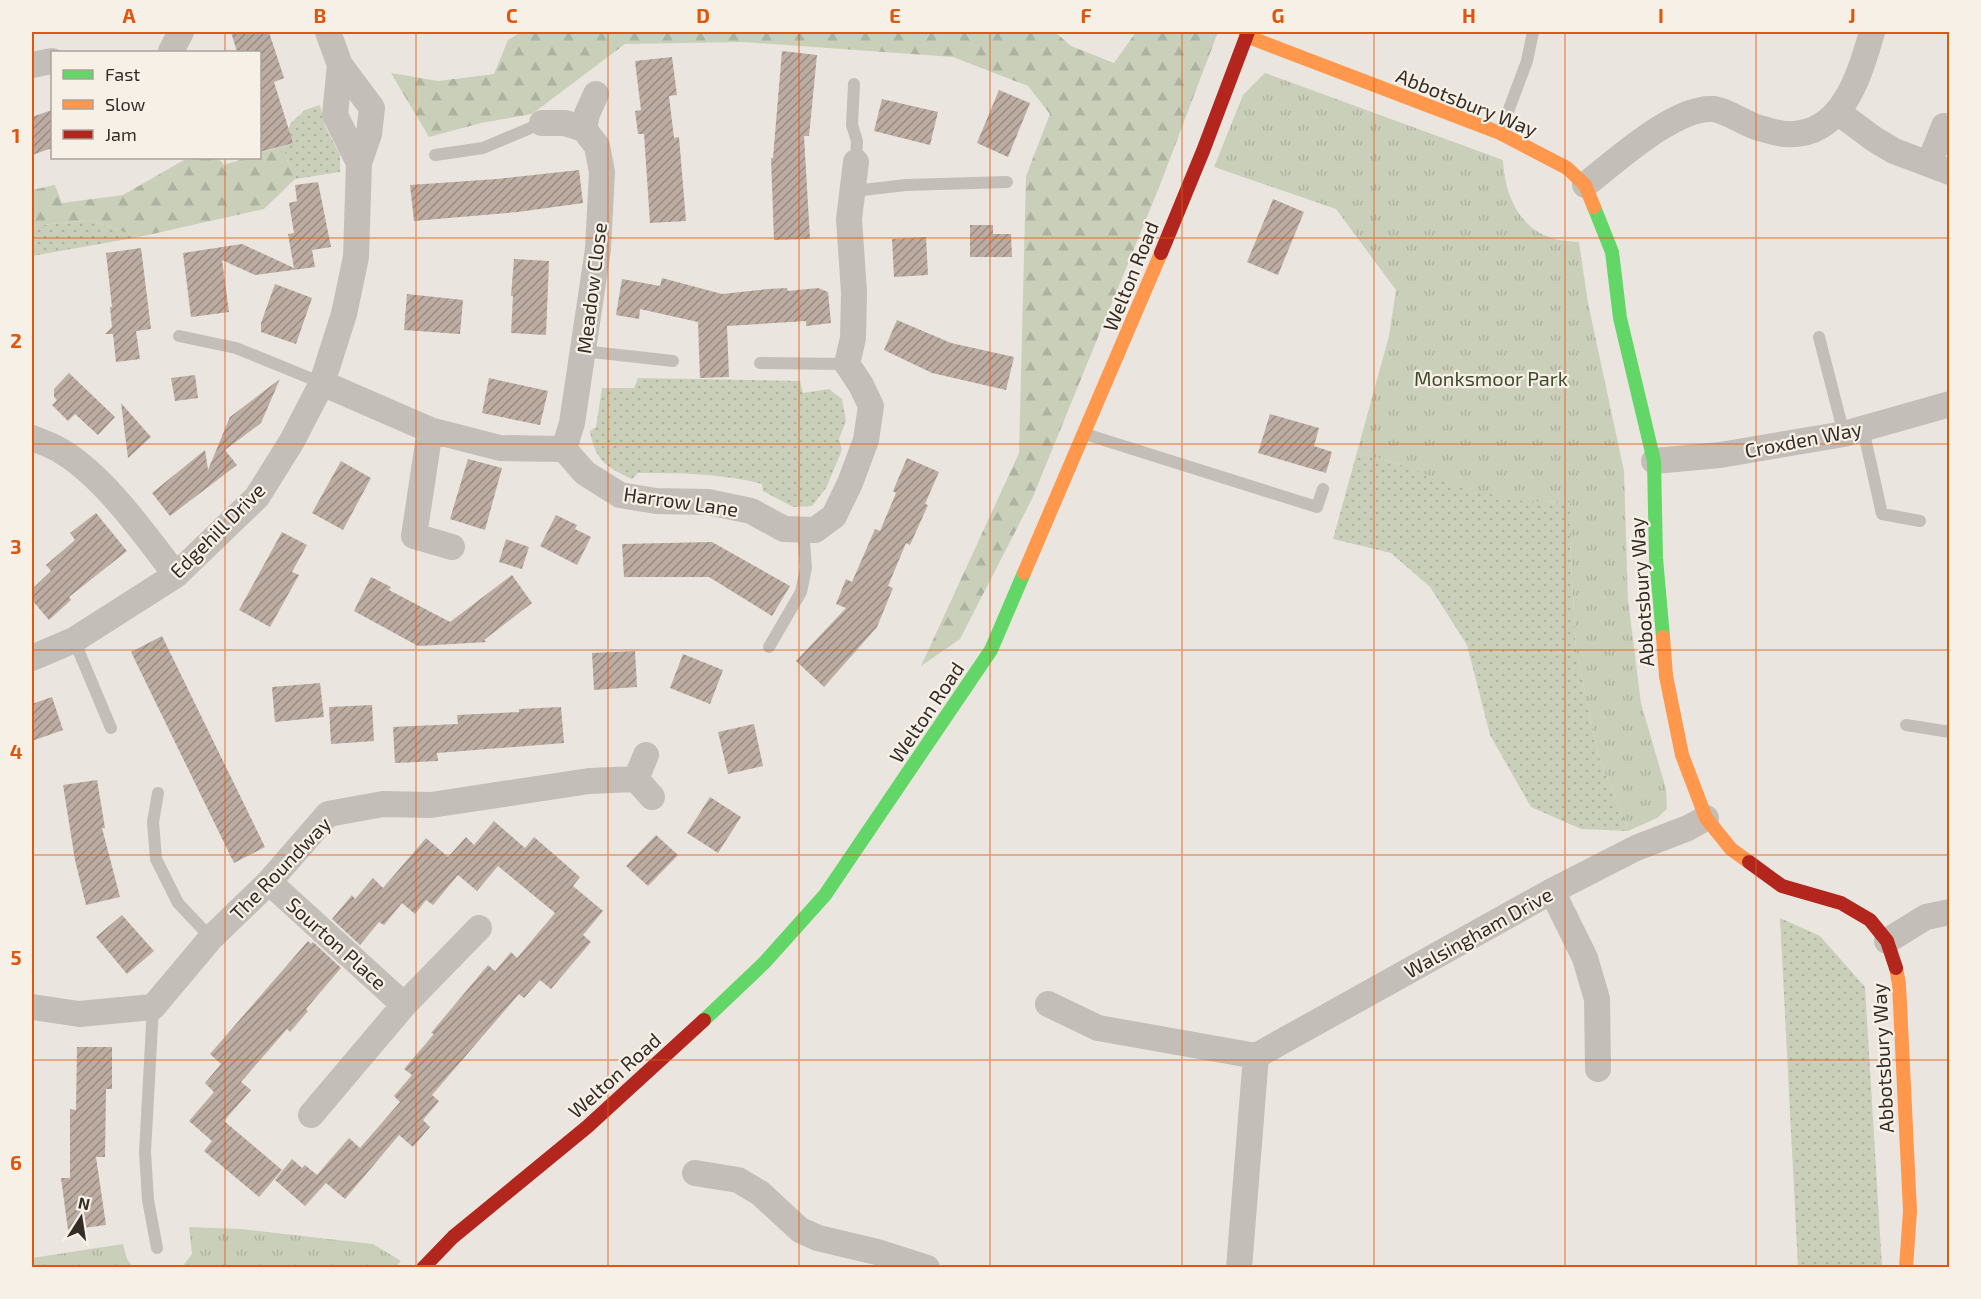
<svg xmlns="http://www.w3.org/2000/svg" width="1981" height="1299" font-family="'Exo 2',sans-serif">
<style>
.grass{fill:url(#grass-dots)}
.forest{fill:url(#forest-firs)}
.park{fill:url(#park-tufts)}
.building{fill:url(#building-hatch)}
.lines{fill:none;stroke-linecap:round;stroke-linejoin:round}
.lane{stroke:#c3beb8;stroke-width:12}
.street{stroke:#c3beb8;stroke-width:26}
.fast{stroke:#63d668;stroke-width:14}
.slow{stroke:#ff974d;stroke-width:14}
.jam{stroke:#b3261e;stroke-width:14}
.grid{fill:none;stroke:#df570d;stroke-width:1.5;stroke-opacity:0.55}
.labels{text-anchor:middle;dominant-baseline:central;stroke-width:4.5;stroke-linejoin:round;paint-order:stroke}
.street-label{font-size:20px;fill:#332c27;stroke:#f7f0e6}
.park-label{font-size:20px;fill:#404e2e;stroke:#f7f0e6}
.neatline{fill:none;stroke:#df570d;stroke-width:2}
.grid-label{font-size:20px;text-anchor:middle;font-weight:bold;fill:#df570d}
</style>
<defs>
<pattern id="grass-dots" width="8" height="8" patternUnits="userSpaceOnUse" patternTransform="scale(1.5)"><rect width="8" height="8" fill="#cacfba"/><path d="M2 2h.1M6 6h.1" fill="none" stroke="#aeb2a0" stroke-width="1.8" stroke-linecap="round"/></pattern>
<pattern id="forest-firs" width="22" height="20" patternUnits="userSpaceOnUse" patternTransform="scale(1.5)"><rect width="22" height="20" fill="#cacfba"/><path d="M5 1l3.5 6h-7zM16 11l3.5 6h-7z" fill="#aeb2a0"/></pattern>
<pattern id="park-tufts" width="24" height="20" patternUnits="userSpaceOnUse" patternTransform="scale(1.5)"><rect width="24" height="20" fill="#cacfba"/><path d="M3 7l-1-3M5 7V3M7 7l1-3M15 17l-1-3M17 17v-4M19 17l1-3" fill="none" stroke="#aeb2a0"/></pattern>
<pattern id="building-hatch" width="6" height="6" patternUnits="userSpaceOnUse" patternTransform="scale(1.5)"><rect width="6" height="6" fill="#bcaca2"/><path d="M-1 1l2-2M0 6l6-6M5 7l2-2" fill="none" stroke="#998c84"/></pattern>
</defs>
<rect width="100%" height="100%" fill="#eae6df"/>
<path class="grass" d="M 320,105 L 325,126 L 340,155 L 340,172 L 295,179 L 282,146 L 284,138 L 291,123 L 305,110 Z
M 89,220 L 139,237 L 32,256 L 32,226 Z
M 638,378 L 800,381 L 803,393 L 829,389 L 842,399 L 846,421 L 839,439 L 842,450 L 826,488 L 812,506 L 793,507 L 763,491 L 762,484 C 719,473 681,473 638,473 L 632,479 C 606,467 595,460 590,431 L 596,427 L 602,388 L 634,388 Z
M 1357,452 L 1527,502 L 1570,501 L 1570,542 L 1576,648 L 1598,754 L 1628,831 L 1581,829 L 1531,807 L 1490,735 L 1467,645 L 1430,587 L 1391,553 L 1333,539 Z
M 1780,918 L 1820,936 L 1865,987 L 1882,1267 L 1798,1267 Z"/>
<path class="forest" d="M 521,32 L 1055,32 L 1071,46 L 1114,63 L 1136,32 L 1218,32 L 1160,185 L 1032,499 L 960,639 L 921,666 L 1019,453 L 1026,176 L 1050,114 L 1028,86 L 953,57 L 744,42 L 625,44 L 532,114 L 481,123 L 429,137 L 391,73 L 438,81 L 494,74 L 508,40 Z
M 282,146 L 295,179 L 264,209 L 139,237 L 89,220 L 32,226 L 32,190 L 55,185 L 62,203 L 123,195 L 184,160 L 218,158 L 224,165 L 246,158 L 260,158 L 260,153 Z"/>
<path class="park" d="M 1265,73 L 1503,160 C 1504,192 1518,228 1552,238 C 1560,241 1570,241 1579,242 L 1588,303 L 1624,471 L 1628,600 L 1641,703 L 1666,789 L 1667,809 L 1657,818 L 1628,831 L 1598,754 L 1576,648 L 1570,542 L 1570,501 L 1527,502 L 1467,489 L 1398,464 L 1357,452 L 1389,336 L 1396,290 L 1336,209 L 1214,167 L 1243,95 Z
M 189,1227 L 241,1229 L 373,1244 L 401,1261 L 394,1268 L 182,1267 L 192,1254 Z
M 123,1244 L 127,1259 L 133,1267 L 32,1267 L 32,1258 Z"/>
<path class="building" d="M 231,32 L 269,32 L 284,78 L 274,82 L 293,143 L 260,152 L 260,52 L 237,52 Z
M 782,51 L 817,55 L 809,136 L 804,136 L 810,239 L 774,240 L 771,158 L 773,158 Z
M 672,57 L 677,95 L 669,96 L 674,138 L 679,137 L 686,221 L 650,223 L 644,134 L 638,134 L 635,111 L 641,110 L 635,61 Z
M 999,90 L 1030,103 L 1008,157 L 977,143 Z
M 882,99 L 938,112 L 930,145 L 874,131 Z
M 52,110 L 52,148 L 32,155 L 32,117 Z
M 579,170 L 583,203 L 518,212 L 414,221 L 410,185 L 497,179 Z
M 318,182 L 331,247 L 312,250 L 315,267 L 255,275 L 222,260 L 229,312 L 191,317 L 183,253 L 242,244 L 294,268 L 288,234 L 294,233 L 289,203 L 297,201 L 295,185 Z
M 1273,199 L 1304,212 L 1278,275 L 1247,262 Z
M 970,225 L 993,225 L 993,234 L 1011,234 L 1012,257 L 970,257 Z
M 926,237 L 928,275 L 894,277 L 892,239 Z
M 141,248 L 151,329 L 136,331 L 140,359 L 116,362 L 113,334 L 105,334 L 112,327 L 110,307 L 112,307 L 106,253 Z
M 514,259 L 549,261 L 546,335 L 511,333 L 513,296 L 511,296 Z
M 662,278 L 722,294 L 768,289 L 787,288 L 788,291 L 818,288 L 828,292 L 831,323 L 806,326 L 806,321 L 727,326 L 729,377 L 700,378 L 698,322 L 640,309 L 639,319 L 616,315 L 622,279 L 660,286 Z
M 275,284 L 312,298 L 296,344 L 261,332 L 261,323 Z
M 407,294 L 463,300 L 460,334 L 404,330 Z
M 897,320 L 951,343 L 1014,357 L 1006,390 L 932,373 L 884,350 Z
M 69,373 L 115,417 L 98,435 L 75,414 L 68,421 L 52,405 L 57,400 L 54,397 L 54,389 Z
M 195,375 L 198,398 L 175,401 L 171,378 Z
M 489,378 L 548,391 L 540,425 L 482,413 Z
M 280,379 L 261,423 L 225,450 L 237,465 L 170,516 L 152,493 L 205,450 L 208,470 L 230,417 Z
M 121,403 L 151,437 L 128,458 Z
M 1270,414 L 1319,428 L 1314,446 L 1332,452 L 1326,473 L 1258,453 Z
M 907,458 L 939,472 L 925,504 L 928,505 L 910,545 L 906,543 L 888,586 L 893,588 L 877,627 L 824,687 L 796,661 L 846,608 L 836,604 L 846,579 L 852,582 L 875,529 L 880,531 L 896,493 L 893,491 Z
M 468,459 L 502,468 L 485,530 L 450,519 Z
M 341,461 L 371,478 L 343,530 L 312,513 Z
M 96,513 L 127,551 L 69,597 L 71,600 L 49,620 L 32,600 L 32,589 L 51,571 L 46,565 L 75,540 L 70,533 Z
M 556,515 L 577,525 L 575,529 L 591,537 L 577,565 L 540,546 Z
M 282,532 L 307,545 L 292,572 L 299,575 L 270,627 L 239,610 Z
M 506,539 L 529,547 L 522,569 L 499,562 Z
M 712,542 L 790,586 L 772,616 L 709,577 L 624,577 L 622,544 Z
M 512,575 L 532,603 L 484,640 L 487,642 L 418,646 L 354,611 L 371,577 L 391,587 L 389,590 L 450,622 Z
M 162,636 L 265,847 L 234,863 L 131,652 Z
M 635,651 L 637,687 L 594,690 L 592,653 Z
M 683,654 L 723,670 L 710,704 L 670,688 Z
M 320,683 L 324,717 L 275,722 L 272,687 Z
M 52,697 L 63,730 L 32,741 L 32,704 Z
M 372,705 L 374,741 L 331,744 L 329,707 Z
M 561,707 L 564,743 L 437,753 L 438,761 L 395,763 L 393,727 L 458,724 L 457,715 L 519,712 L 519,709 Z
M 754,724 L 763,766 L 728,774 L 718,732 Z
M 97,780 L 105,828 L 102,828 L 120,897 L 86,905 L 75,860 L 63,785 Z
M 710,797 L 741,817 L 718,853 L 687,833 Z
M 494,821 L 525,848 L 534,837 L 580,877 L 573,886 L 603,911 L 583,935 L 591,942 L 551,989 L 540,980 L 524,998 L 519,994 L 432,1095 L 439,1101 L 423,1120 L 430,1127 L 413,1147 L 399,1135 L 345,1199 L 326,1183 L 305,1206 L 275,1180 L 292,1159 L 302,1168 L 305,1165 L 317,1175 L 349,1138 L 360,1148 L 400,1102 L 394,1096 L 412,1075 L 404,1069 L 434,1034 L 431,1033 L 488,965 L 495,971 L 511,952 L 517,958 L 555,913 L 498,866 L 477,891 L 458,875 L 433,905 L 426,900 L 415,914 L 402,903 L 384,925 L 379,922 L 360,945 L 332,919 L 352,895 L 355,899 L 373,878 L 383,888 L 426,838 L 448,857 L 466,837 L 474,845 Z
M 656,835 L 678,855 L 648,886 L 626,866 Z
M 122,915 L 154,951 L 127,974 L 96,937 Z
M 308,941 L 311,944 L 313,942 L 341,968 L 306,1009 L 308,1011 L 290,1032 L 287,1029 L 241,1082 L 251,1090 L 224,1121 L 282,1170 L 259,1197 L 204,1151 L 212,1141 L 189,1121 L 214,1092 L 205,1083 L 221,1064 L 210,1054 Z
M 77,1047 L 112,1047 L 112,1089 L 106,1089 L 105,1157 L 96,1157 L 106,1225 L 68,1230 L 61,1178 L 70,1178 L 70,1109 L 76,1110 Z"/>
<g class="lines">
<path class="lane" d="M 854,84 L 852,125 L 857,141 L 856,162
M 1500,133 L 1527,61 L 1533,32
M 435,155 L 483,148 L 542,123
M 854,191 L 906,185 L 1007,182
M 179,336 L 236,348 L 322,383
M 1819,337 L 1844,434
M 583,351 L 673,361
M 760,363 L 847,364
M 1863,429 L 1882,514 L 1920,521
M 1085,434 L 1317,507 L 1323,489
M 74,640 L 111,728
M 769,647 L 801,592 L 806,568 L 803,529
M 1906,725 L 1950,732
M 158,793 L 153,822 L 156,859 L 178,903 L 211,938
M 153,1007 L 145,1152 L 148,1200 L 157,1248"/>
<path class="street" d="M 171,51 L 181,32
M 32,65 L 52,61
M 340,65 L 372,108 L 369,134 L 359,163
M 1839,113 L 1874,139 L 1894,151 L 1950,172
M 542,123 L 565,123 L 584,129
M 1929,164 L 1944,126
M 1585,185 C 1614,163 1675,106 1713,109 C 1726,110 1745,124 1759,128 C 1768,130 1778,134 1786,134 C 1842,138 1860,74 1872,32
M 322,383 L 430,430 L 500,448 L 564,449 L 585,473 L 620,495 L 656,501 L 708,502 L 751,511 L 784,529 L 815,530 L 834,516 L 850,483 L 866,440 L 871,406 L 861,385 L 847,364 L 853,338 L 854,292 L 849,219 L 856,162
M 430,430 L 414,536 L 452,547
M 32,438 C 41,442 52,445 61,451 C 104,476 145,535 176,575
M 564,449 L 572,423 L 598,249 L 602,172 L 597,146 L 584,129 L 587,114 L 596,94
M 1654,461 L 1720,455 L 1844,434 L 1950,404
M 32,658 L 74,640 L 176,575 L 257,497 L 292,441 L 322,383 L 344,314 L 356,257 L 359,163 L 335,115 L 340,65 L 328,32
M 646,755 L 636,779 L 652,797
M 269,882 L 404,1005 L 311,1115
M 1552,891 L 1585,958 L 1597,999 L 1598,1069
M 1887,941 L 1926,917 L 1950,912
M 1048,1004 L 1098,1028 L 1256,1056 L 1552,891 L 1636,848 L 1688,828 L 1706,818
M 404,1005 L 479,928
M 32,1007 L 79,1014 L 153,1007 L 211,938 L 269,882 L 328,814 L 383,804 L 431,805 L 589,781 L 636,779
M 695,1173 L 738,1180 L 760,1193 L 800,1230 L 818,1238 L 877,1252 L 927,1268
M 1239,1268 L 1256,1056"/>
<path class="fast" d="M 1594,207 L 1612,252 L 1620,318 L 1654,461 L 1656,558 L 1663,637
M 704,1020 L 764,963 L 825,895 L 991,650 L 1024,573"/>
<path class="slow" d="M 1246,36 L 1500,133 L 1567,168 L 1585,185 L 1594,207
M 1024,573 L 1161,253
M 1663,637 L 1666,676 L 1682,755 L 1706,818 L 1731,849 L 1749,862
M 1896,968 L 1899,984 L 1910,1211 L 1906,1268"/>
<path class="jam" d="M 1161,253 L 1203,151 L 1248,32
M 1749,862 L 1782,886 L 1841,903 L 1870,920 L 1887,941 L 1896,968
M 423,1268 L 453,1237 L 587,1127 L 704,1020"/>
</g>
<path class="grid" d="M 225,32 L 225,52M 416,32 L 416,1268M 608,32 L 608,1268M 799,32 L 799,1268M 990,32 L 990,1268M 1182,32 L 1182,1268M 1374,32 L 1374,1268M 1565,32 L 1565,1268M 1756,32 L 1756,1268M 225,158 L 225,1268M 32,238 L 1950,238M 32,444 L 1950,444M 32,650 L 1950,650M 32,855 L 1950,855M 32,1060 L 1950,1060"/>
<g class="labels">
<g class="street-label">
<text transform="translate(1467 102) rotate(22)">Abbotsbury Way</text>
<text transform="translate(1130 276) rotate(-68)">Welton Road</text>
<text transform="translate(591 288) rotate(-83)">Meadow Close</text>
<text transform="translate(1803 439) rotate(-11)">Croxden Way</text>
<text transform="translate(681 501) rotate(8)">Harrow Lane</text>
<text transform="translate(217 530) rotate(-45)">Edgehill Drive</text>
<text transform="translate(1641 592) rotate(-94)">Abbotsbury Way</text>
<text transform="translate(926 712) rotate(-56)">Welton Road</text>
<text transform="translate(280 868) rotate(-46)">The Roundway</text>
<text transform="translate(1478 932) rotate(-29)">Walsingham Drive</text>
<text transform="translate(337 943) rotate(42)">Sourton Place</text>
<text transform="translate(1882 1058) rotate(-93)">Abbotsbury Way</text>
<text transform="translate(614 1075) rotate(-42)">Welton Road</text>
</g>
<g class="park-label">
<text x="1491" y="378">Monksmoor Park</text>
</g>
</g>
<rect width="1981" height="1299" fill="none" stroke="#f7f0e6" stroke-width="66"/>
<rect x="51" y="51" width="210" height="108" fill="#f7f0e6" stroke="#a9a29a" stroke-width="1.5"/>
<rect x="63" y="70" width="30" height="9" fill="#63d668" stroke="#a9a29a" stroke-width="1.5"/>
<text x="105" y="81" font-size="18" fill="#332c27">Fast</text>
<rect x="63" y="100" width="30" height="9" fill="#ff974d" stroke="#a9a29a" stroke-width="1.5"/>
<text x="105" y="111" font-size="18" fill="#332c27">Slow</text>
<rect x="63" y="130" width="30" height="9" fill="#b3261e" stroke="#a9a29a" stroke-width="1.5"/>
<text x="105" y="141" font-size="18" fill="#332c27">Jam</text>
<g transform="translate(81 1218) rotate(12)" stroke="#f7f0e6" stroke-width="4.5" paint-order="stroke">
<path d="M0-4.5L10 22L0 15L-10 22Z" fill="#332c27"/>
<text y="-9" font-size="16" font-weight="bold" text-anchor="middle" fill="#332c27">N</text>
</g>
<rect x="33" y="33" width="1915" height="1233" class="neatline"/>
<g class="grid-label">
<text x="129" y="23">A</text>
<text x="320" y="23">B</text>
<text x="512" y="23">C</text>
<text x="703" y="23">D</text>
<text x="895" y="23">E</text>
<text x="1086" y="23">F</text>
<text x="1278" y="23">G</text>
<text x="1469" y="23">H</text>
<text x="1661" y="23">I</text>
<text x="1852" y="23">J</text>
<text x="16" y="143">1</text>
<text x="16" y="348">2</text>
<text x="16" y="554">3</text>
<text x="16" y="759">4</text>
<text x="16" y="965">5</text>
<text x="16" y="1170">6</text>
</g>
</svg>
